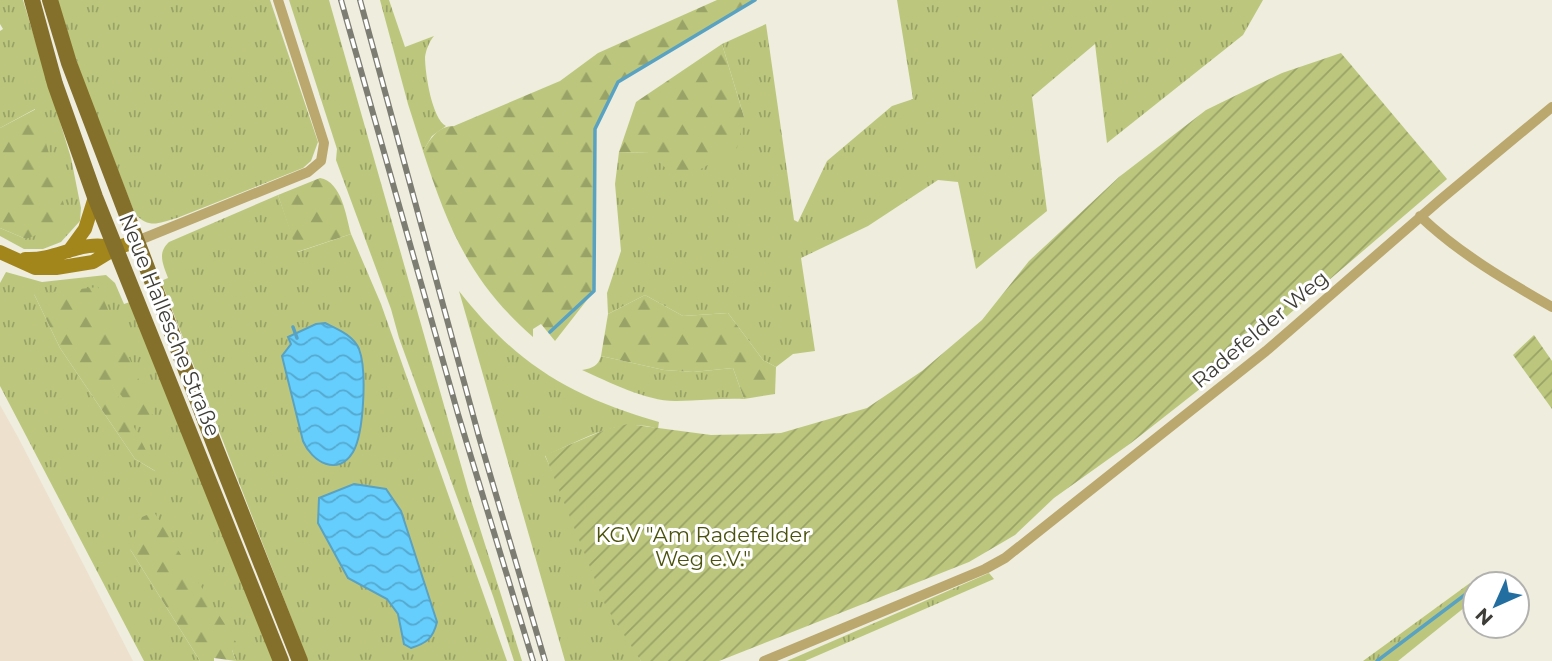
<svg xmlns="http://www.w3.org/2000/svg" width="1552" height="661" font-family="Montserrat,sans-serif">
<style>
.commercial{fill:#ede1cd}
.grass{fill:url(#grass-tufts);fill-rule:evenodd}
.forest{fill:url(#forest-firs)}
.garden{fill:url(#garden-furrows)}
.water{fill:url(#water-waves);stroke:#59a2c2;stroke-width:2}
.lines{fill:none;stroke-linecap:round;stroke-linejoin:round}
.stream{stroke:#59a2c2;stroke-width:3.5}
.street{stroke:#baa86e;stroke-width:10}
.secondary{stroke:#a2861b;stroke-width:14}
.primary{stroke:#84702b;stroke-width:16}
.rail-casing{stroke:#7e7d73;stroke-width:6}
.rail{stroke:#fff;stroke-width:3.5;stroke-dasharray:10;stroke-linecap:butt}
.labels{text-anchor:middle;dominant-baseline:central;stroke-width:6;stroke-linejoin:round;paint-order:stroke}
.street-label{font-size:21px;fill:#3e3d37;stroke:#fff}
.park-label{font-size:21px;fill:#4b520c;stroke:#fff}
</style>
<defs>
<pattern id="grass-tufts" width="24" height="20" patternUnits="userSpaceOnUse" patternTransform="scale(1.75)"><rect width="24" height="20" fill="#bcc77d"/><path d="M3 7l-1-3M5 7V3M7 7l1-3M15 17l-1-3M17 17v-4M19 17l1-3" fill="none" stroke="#9aa367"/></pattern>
<pattern id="forest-firs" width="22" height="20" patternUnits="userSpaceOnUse" patternTransform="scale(1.75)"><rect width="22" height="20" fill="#bcc77d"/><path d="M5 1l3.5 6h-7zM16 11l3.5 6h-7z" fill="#9aa367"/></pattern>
<pattern id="garden-furrows" width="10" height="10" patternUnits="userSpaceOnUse" patternTransform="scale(1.75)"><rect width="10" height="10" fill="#bcc77d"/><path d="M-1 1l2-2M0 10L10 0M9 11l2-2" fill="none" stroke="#9aa367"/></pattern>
<pattern id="water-waves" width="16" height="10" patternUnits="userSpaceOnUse" patternTransform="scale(1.75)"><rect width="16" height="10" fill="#65cefd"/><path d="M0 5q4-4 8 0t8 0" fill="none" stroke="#55a8ce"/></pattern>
</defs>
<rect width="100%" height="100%" fill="#efedde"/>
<path class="commercial" d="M 0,405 L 19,439 L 133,661 L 0,661 Z"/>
<path class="grass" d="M 0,0 L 23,0 L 71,158 L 81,208 L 80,221 L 61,242 L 43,249 L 24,249 L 0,236 L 0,228 L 26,239 L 35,109 L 0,128 L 0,31 L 3,29 L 0,24 Z
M 55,0 L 270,0 L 318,142 L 311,161 L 303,168 L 177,218 C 158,223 150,229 135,214 L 87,91 Z
M 289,0 L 329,0 L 470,497 L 522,661 L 514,661 L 493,596 L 399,338 L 391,309 L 336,160 L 337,149 Z
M 380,0 L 389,0 L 405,47 L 434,36 C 429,42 426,50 425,57 C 425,73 432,119 446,126 L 432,136 L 423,151 L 408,104 Z
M 897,0 L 1263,0 L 1243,35 L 1107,143 L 1095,44 L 1032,97 L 1047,211 L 976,269 L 958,182 L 938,180 L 868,226 L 801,258 L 815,351 L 793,354 L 776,367 L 763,360 L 728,313 L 683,316 L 645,295 L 608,314 L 607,293 L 621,251 L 615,184 L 619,152 L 649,153 L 744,117 L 722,44 L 766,24 L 794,220 L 798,222 L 827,161 L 892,106 L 913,99 Z
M 278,195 L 298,252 L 351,234 L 381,304 L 507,661 L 308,661 L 161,281 L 168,278 C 163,264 157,253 169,242 Z
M 6,272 L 42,282 L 106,275 L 115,283 L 124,304 L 130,302 L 273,661 L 236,661 L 232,650 L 130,549 L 200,661 L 144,661 L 0,386 L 0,283 ZM 34,294 L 154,414 L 109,379 L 155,471 L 135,459 L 60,348 Z
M 459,291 C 516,364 571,397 659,422 L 658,429 C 619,416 580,441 545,456 L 641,661 L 565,661 Z
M 601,356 L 664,370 L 693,372 L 733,368 L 744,399 C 722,398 700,401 677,401 C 648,402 609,382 582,370 C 593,368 598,366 601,356 Z
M 989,573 L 994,579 L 805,661 L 787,661 Z
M 1470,583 L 1475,592 L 1475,599 L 1398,661 L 1363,661 Z"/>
<path class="forest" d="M 717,0 L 755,0 L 618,82 L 595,129 L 594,291 L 555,341 L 541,324 L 533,329 L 533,337 C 470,282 448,228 423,151 C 431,138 438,126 454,126 L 560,81 L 598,53 Z
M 722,44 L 744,117 L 737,148 L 680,181 L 649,153 L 619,152 L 636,102 Z
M 36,109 L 69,222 L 26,239 L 0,228 L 0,128 Z
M 320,178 C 342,182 346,216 351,234 L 297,252 L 278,195 Z
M 98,287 L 154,414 L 140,419 L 112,384 L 157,472 L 135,459 L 60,348 L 34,294 Z
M 645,295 L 683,316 L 728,313 L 763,360 L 776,367 L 775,394 L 744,399 L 733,368 L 693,372 L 664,370 L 601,356 L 608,314 Z
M 154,512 L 236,642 L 232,650 L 236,661 L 214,658 L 214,661 L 200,661 L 130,549 L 142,517 Z"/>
<path class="garden" d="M 1341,53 L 1447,179 L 1224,370 L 1131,443 L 1054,498 L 1015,535 L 969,562 L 719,661 L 641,661 L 606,607 L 545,455 L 607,429 L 628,424 L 711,435 L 761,434 L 781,433 L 867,408 L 922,371 L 982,320 L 1029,261 L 1119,177 L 1206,110 L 1282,73 Z
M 1534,335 L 1552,361 L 1552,409 L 1513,355 Z"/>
<path class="water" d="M 325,323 C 337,329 353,335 359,349 C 367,370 364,433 353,452 C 338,477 312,462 303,441 L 282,356 L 291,344 L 288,337 L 316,324 Z
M 354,484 L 386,489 L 401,511 L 437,622 C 433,638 427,643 411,648 L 404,644 L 398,614 L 387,599 L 348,578 L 318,523 L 319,498 Z"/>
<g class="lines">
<path class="stream" d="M 293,327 L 297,338
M 550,332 L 594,291 L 595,129 L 618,82 L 755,0
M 1377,661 L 1474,588"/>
<path class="street" d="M 1420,216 C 1460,254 1505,280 1552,307
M 137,241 L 308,172 L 321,161 L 324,143 L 278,0
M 764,661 L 985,569 L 1005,558 L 1266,351 L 1440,200 L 1552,107"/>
<path class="secondary" d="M 69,251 L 85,229 L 95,197
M 0,252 L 35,268 L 56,268 L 93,262 L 116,248 L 137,241
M 25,259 C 59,261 80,238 116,248"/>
<path class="primary" d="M 32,0 L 55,84 L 95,197 L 281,661
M 50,0 L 69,63 L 216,449 L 300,661"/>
<g class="rail-casing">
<path id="rail" d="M 341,0 L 458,414 L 533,661
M 360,0 L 479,437 L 545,661"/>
</g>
<use href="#rail" class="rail"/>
</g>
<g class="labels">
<g class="street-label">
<text transform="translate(170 325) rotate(68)">Neue Hallesche Straße</text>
<text transform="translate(1260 329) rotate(-40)">Radefelder Weg</text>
</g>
<g class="park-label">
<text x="703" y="534">KGV "Am Radefelder<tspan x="703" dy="24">Weg e.V."</tspan></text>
</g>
</g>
<g transform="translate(1496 605) rotate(225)"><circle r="33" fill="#ffffff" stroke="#b2b1af" stroke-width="2"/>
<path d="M0-5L12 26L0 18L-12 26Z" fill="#236ea1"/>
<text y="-10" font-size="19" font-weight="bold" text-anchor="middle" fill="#3e3d37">N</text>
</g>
</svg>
